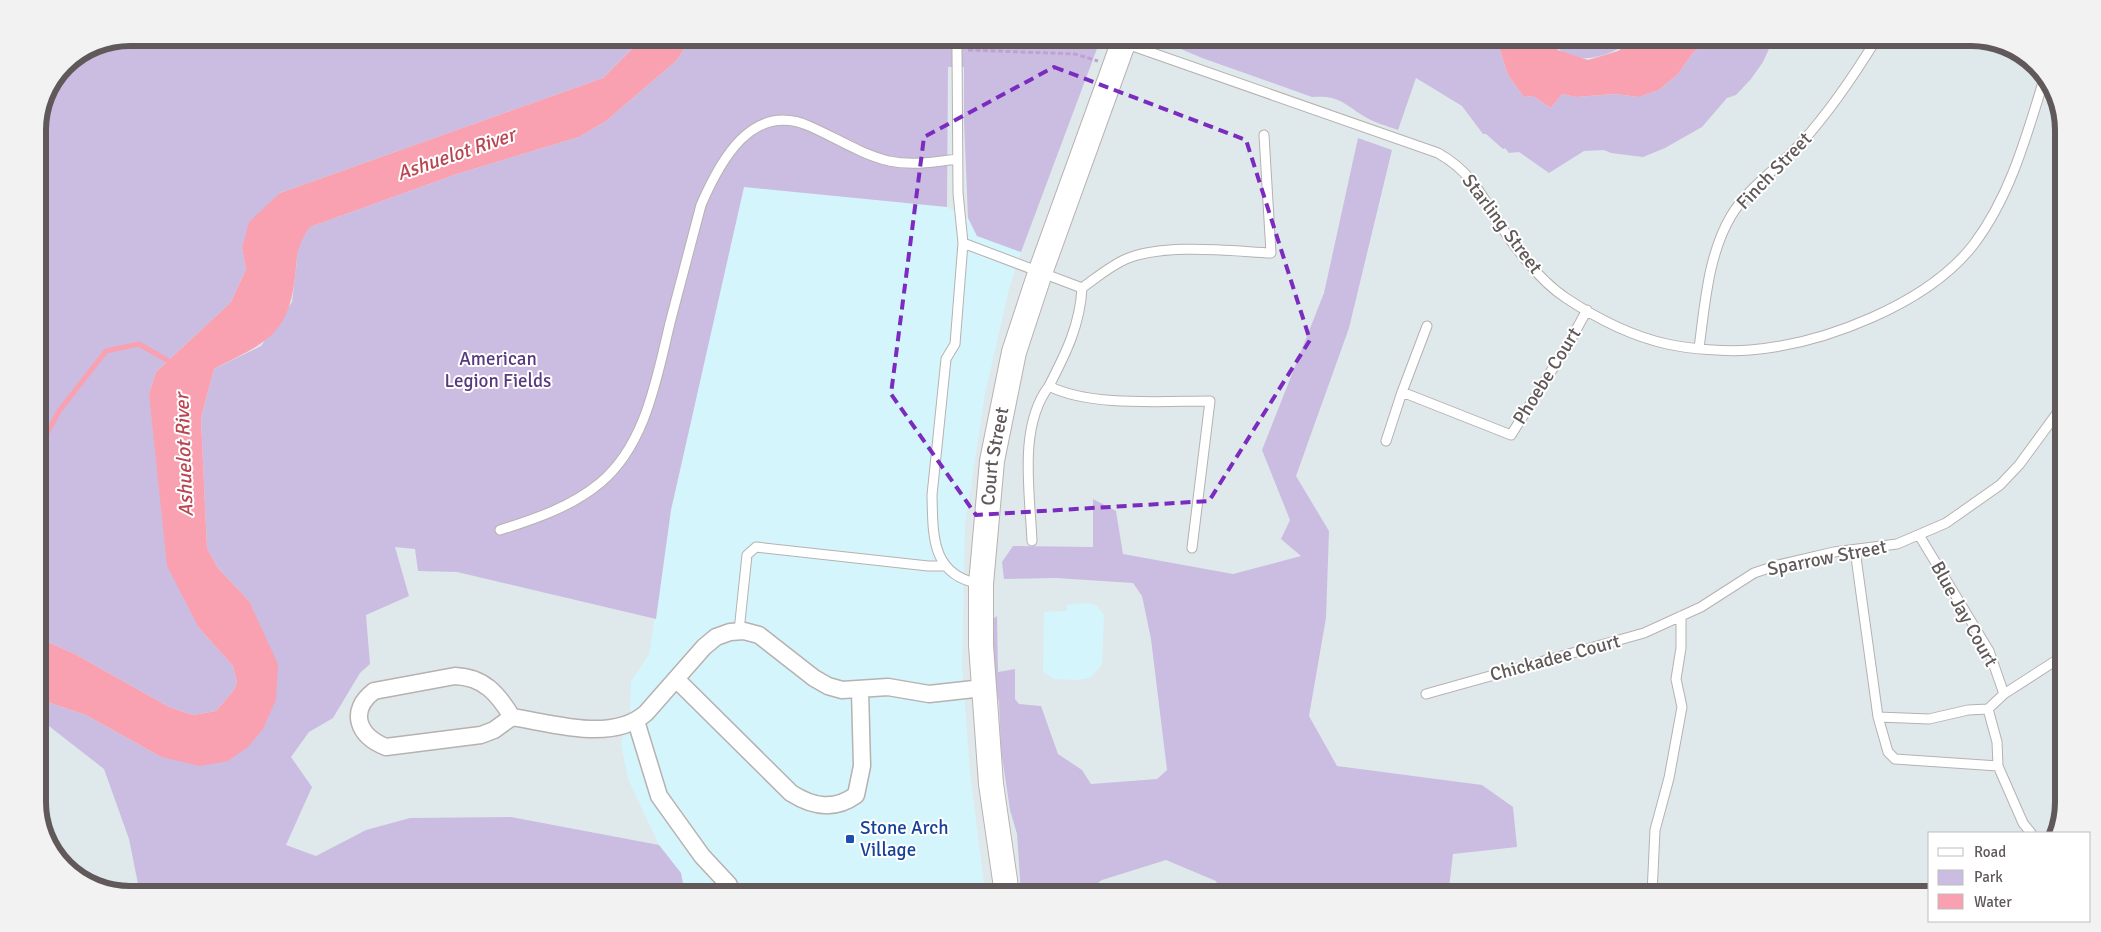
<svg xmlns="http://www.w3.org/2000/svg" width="2101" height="932" font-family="Signika,sans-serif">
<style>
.commercial{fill:#d4f5fb}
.green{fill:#cbbde1}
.water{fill:#f9a1b1}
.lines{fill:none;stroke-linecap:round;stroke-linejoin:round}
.stream{stroke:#f9a1b1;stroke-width:5}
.lane-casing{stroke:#b7b1b0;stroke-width:11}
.street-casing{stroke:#b7b1b0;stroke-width:19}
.secondary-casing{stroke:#bab1b1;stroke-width:26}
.path{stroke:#c1a1d2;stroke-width:3;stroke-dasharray:5 2.5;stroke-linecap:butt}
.lane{stroke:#fff;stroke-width:9}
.street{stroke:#fff;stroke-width:16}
.secondary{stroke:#fff;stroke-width:24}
.marked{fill:none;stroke:#7b2cbf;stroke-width:4;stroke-dasharray:10 6;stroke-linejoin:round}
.transit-dot{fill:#1a4fb4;stroke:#fff;stroke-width:2}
.labels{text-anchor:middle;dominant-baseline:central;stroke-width:4;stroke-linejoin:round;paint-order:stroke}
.street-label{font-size:19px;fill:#605859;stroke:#fff}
.park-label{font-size:19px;fill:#57397f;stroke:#fff}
.transit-label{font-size:19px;fill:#164399;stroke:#fff;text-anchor:start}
.water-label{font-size:20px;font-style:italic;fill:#ba4653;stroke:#fff}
.rim{fill:none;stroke:#605859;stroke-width:6}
</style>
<rect width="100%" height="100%" fill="#dfe9eb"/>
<path class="commercial" d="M 744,187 L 947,207 L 968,218 L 977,236 L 1021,252 L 1009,289 L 985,394 L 965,525 L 962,665 L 970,773 L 984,884 L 946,894 L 685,894 L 681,873 L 659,845 L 628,779 L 621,744 L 630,712 L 631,681 L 649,655 L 671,510 Z
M 1088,603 L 1097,606 L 1104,615 L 1102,665 L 1090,678 L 1077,680 L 1054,679 L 1043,672 L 1044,612 L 1067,611 L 1067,605 Z"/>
<path class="green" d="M 130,38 L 643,38 L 603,78 L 280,193 L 242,248 L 246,269 L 231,302 L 156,372 L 149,394 L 199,628 L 233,666 L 237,682 L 234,690 L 216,711 L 193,715 L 169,707 L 75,654 L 38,638 L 38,124 L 65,64 L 95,44 Z
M 692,38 L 1101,38 L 1021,252 L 977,236 L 968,218 L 964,121 L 964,67 L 948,67 L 947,207 L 744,187 L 671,510 L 656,619 L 457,572 L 418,571 L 415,549 L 395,547 L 409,596 L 366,615 L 370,664 L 360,673 L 333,718 L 309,732 L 291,757 L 312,787 L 286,845 L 316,856 L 366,830 L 410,818 L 511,817 L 659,845 L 681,873 L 685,894 L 541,894 L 470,886 L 418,894 L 140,894 L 129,839 L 104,769 L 45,723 L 38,723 L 38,699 L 86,715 L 161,757 L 228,761 L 249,601 L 218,568 L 207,548 L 201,418 L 214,369 L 261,346 L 292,302 L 299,243 L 310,227 L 457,174 L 579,137 L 606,121 L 676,61 Z
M 1155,38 L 1496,38 L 1508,75 L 1524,97 L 1533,96 L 1551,108 L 1562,94 L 1576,97 L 1615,94 L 1639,97 L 1659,90 L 1678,74 L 1692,54 L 1696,50 L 1710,47 L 1717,38 L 1774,38 L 1763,62 L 1751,79 L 1736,95 L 1727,98 L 1702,127 L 1665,148 L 1643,157 L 1611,153 L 1604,150 L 1584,151 L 1549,173 L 1519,152 L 1509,153 L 1505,148 L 1503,149 L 1486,134 L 1483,134 L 1462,106 L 1416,78 L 1398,130 C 1387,126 1372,122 1362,115 C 1342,102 1337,95 1312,97 L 1202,58 Z
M 1548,38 L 1636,38 C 1608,58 1572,71 1548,38 Z
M 1358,138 L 1392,150 L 1349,328 L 1296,476 L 1329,531 L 1326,618 L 1309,716 L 1337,766 L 1482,785 L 1513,807 L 1517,847 L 1453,854 L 1449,888 L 1407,894 L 1221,894 L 1216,881 L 1166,860 L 1102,880 L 1082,894 L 1021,894 L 1017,834 L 1010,810 L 1001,750 L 999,703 L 997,693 L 994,688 L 992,620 L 997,616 L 998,672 L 1015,669 L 1015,699 L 1019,704 L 1041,706 L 1058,754 L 1082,770 L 1091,784 L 1157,779 L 1167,770 L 1151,639 L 1142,596 L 1133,583 L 1056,578 L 1004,579 L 1002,562 L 1013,546 L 1093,547 L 1093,499 L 1116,511 L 1123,554 L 1233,574 L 1301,556 L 1281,539 L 1290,520 L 1262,450 L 1324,293 Z"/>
<path class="water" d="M 643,38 L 692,38 L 676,61 L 606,121 L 579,137 L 457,174 L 310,227 C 296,247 298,253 295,277 C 288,338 263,343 214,369 L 201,418 L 207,548 L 218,568 L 249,601 L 278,664 L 276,700 L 263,729 L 248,747 L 228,761 L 200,766 L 161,757 L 86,715 L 38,699 L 38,638 L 75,654 L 169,707 L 193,715 L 216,711 L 234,690 L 237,682 L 233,666 L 199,628 L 167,566 L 149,394 L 156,372 L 231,302 L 246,269 L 242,248 L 249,222 L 280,193 L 603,78 Z
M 1496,38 L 1548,38 L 1558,50 L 1588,60 L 1618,51 L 1636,38 L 1717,38 L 1710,47 L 1696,50 L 1692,54 L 1678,74 L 1659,90 L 1639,97 L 1615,94 L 1576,97 L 1562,94 L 1551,108 L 1533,96 L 1524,97 L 1508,75 Z"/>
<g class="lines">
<path class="stream" d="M 38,450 L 59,411 L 106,351 L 139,344 L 172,363"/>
<g class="lane-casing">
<path id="lane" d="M 1124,43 L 1438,153 C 1477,175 1485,204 1509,238 C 1524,259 1543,283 1566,298 C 1596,318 1631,336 1667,344 C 1690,349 1726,352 1750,350 C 1824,344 1928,304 1974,244 C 2011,195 2027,134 2045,76
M 957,49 L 958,193 L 963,243 L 955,344 L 946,359 L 932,495 C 933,536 931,576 981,584
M 963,243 L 1082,288
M 1427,326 L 1402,392 L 1511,435 L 1570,341 L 1587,310
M 1699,348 C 1705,304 1708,255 1731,216 C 1749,186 1779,168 1802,142 C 1831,110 1855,74 1877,38
M 1386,441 L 1402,392
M 500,530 C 535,519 571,507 600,483 C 647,444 657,375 671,319 C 681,281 691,243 701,205 C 720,161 752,101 809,126 C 835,137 860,154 889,161 C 912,166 934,162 957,159
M 1919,535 L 1989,651 L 2004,694 L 1988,709 L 1997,742 L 1998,766 L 2023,823 L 2031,833
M 1032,541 C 1030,492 1018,427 1049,386
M 1192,548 L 1210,401 C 1165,401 1089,407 1049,386 C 1066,353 1080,325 1082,288 C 1096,278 1110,266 1126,259 C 1164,243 1230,251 1271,253 L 1264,135
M 1855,550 L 1878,717 L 1929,719 L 1968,710 L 1988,709
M 739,631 L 747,555 L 756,547 L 928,566 L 945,566
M 1426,694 L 1644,633 L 1701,607 L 1754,573 L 1778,565 L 1834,552 L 1897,544 L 1946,523 L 2000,485 L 2019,465 L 2063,405
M 2004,694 L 2063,656
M 1878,717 L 1888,752 L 1895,759 L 1998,766
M 973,894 L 1004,886
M 1652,894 L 1655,830 L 1669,778 L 1682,707 L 1676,679 L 1681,648 L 1681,616"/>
</g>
<g class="street-casing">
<path id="street" d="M 676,679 L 791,793 C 813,807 834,811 856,795 L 862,766 L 860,690
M 512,717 C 498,694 484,677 455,676 L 374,691 C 348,711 358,736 386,747 L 481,735 L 494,730 L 512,717 C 552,723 612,743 646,713 L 704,647 L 716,637 L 730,632 L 744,631 L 759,635 L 814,678 L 828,686 L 842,690 L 888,687 L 929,694 L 983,688
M 636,721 L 659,796 L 702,856 L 729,885"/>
</g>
<g class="secondary-casing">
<g id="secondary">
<path id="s1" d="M 1007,894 L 991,784 L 981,645 L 981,584 L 992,461 L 1014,352 L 1040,273 L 1125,38"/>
</g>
</g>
<path class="path" d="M 968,50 L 1075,54 L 1098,61"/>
<use href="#lane" class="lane"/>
<use href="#street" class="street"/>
<use href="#secondary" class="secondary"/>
</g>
<path class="marked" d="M 1054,67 L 1246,140 L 1310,340 L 1209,501 L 976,515 L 891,394 L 924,137 Z"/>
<rect class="transit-dot" x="845" y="834" width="10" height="10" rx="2.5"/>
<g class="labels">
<g class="street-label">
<text transform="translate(1774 171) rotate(-46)">Finch Street</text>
<text transform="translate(1502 224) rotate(53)">Starling Street</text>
<text transform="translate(1547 376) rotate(-58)">Phoebe Court</text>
<text stroke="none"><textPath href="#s1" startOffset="440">Court Street</textPath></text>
<text transform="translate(1827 558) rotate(-11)">Sparrow Street</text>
<text transform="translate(1964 614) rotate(61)">Blue Jay Court</text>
<text transform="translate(1555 658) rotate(-15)">Chickadee Court</text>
</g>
<g class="park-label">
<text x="498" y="359">American<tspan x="498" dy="22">Legion Fields</tspan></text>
</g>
<g class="transit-label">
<text x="860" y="828">Stone Arch<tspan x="860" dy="22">Village</tspan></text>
</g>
<g class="water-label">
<text transform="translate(456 154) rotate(-19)">Ashuelot River</text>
<text transform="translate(184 455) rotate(-92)">Ashuelot River</text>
</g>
</g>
<path d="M0 0H2101V932H0ZM130 46H1971A84 84 0 0 1 2055 130V802A84 84 0 0 1 1971 886H130A84 84 0 0 1 46 802V130A84 84 0 0 1 130 46Z" fill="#f2f2f2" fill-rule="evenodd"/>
<path class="rim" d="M130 46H1971A84 84 0 0 1 2055 130V802A84 84 0 0 1 1971 886H130A84 84 0 0 1 46 802V130A84 84 0 0 1 130 46Z"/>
<rect x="1928" y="832" width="162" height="90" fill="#ffffff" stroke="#bfbcbd"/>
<rect x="1938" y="848" width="25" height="8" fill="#ffffff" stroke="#bfbcbd"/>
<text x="1974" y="857" font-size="15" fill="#605859">Road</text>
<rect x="1938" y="870" width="25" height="15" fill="#cbbde1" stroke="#bfbcbd"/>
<text x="1974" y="882" font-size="15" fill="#605859">Park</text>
<rect x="1938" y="894" width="25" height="15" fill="#f9a1b1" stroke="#bfbcbd"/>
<text x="1974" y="907" font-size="15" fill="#605859">Water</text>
</svg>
